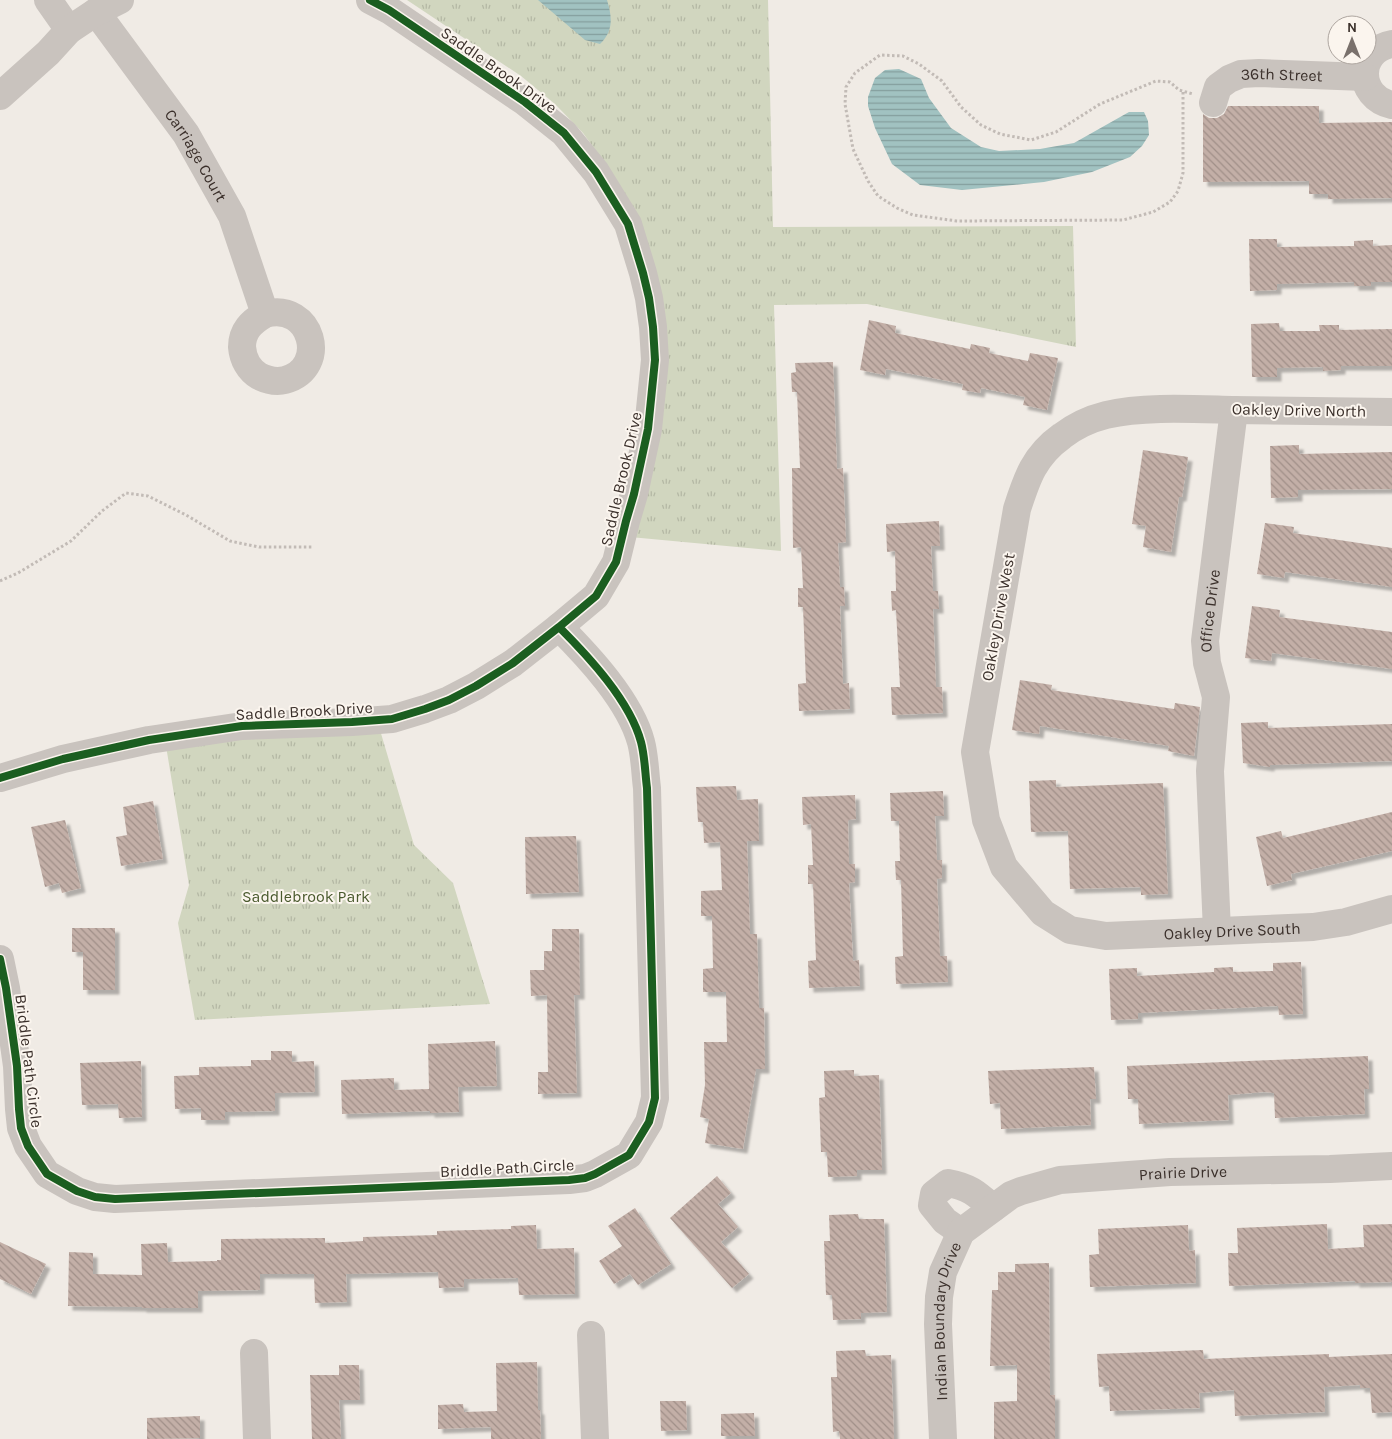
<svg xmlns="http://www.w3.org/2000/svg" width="1392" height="1439" font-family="Karla,sans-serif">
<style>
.grass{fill:url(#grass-tufts)}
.water{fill:url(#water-rules)}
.building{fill:url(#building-back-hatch);filter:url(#shadow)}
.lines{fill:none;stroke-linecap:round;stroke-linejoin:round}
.path{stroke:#c2bbb6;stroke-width:3;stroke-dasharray:2.5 2.5;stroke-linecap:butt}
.minor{stroke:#c9c3be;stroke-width:28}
.cycleway-casing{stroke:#fbf5ee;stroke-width:11}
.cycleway{stroke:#1b5e20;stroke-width:8}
.labels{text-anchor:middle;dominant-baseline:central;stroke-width:4;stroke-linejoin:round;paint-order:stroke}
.street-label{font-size:16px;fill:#3b302b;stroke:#fbf5ee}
.park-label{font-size:16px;fill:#4a5a2e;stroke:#fbf5ee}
</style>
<defs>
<pattern id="grass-tufts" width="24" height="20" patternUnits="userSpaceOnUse" patternTransform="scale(1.25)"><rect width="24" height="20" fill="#d1d6bf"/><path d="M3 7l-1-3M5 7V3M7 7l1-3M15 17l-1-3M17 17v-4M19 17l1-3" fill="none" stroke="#b4b8a4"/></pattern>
<pattern id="water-rules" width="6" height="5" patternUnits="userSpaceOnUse" patternTransform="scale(1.25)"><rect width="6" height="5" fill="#a1c2c1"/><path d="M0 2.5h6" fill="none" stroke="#849e9d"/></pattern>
<pattern id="building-back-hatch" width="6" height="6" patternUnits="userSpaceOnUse" patternTransform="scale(1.25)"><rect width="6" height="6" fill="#c3afa7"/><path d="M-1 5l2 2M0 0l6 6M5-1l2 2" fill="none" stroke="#a08f88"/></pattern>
<filter id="shadow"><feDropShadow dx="4.5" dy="4.5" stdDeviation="1" flood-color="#0004"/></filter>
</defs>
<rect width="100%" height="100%" fill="#f0ebe5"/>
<path class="grass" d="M 407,0 L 768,0 L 773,227 L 1073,226 L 1076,347 L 867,304 L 774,305 L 781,551 L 630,537 L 660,431 L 614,176 L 583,133 L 555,104 L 521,76 Z
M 380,730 L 414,845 L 453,883 L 490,1004 L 195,1020 L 178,923 L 189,885 L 166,746 L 236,739 Z"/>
<path class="water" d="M 538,0 L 607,0 C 612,16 614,31 600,44 L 585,40 Z
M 899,69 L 921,79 L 929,98 L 951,128 L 981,147 L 999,151 L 1040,149 L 1074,143 L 1129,112 L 1144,112 L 1148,121 L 1149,135 L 1142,146 L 1130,157 L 1092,172 L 1044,182 L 962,190 L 920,185 L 892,164 L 875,128 L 868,106 L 868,97 L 875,78 L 885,70 Z"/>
<path class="building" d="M 1228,106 L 1319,106 L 1319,123 L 1392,122 L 1392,198 L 1328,199 L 1328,194 L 1309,194 L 1309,181 L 1203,182 L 1203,114 L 1209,118 L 1217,118 L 1224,114 Z
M 1249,239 L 1277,239 L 1277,247 L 1354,246 L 1354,241 L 1373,240 L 1373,246 L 1392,245 L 1392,282 L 1371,282 L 1371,286 L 1354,286 L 1354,282 L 1277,284 L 1277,290 L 1250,291 Z
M 869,320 L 896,326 L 895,333 L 970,349 L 971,344 L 990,348 L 989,353 L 1028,361 L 1030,353 L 1058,358 L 1047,410 L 1023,405 L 1025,397 L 981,388 L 980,393 L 962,390 L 963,384 L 886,369 L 885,375 L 860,370 Z
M 1279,323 L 1280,331 L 1320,331 L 1319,325 L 1339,325 L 1339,330 L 1392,329 L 1392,366 L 1341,366 L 1341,370 L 1323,371 L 1323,367 L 1277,368 L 1277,377 L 1252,377 L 1251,324 Z
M 833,362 L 837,469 L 843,468 L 846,542 L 838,543 L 840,587 L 844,587 L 845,606 L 840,606 L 843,684 L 849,683 L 850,709 L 799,711 L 798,684 L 806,683 L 803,607 L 798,607 L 798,588 L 803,588 L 801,547 L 793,548 L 792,468 L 800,468 L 797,392 L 792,392 L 791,373 L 796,372 L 795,363 Z
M 1299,445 L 1299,454 L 1392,452 L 1392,489 L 1298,490 L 1298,497 L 1271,498 L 1270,446 Z
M 1143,450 L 1188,457 L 1182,497 L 1179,497 L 1171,552 L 1143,547 L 1146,526 L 1132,524 Z
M 939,521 L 940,546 L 931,546 L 933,591 L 938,591 L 939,609 L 933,609 L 936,687 L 942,687 L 943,713 L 892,715 L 891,687 L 900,687 L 896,610 L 892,611 L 891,591 L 896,591 L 895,551 L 887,552 L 886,524 Z
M 1265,523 L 1294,527 L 1293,533 L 1392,548 L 1392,587 L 1285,572 L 1284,578 L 1257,574 Z
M 1252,606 L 1280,610 L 1279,617 L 1392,632 L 1392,669 L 1272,653 L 1271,661 L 1245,658 Z
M 1020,680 L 1052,685 L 1051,690 L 1174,709 L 1175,703 L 1200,707 L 1194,756 L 1168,751 L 1169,746 L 1040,726 L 1039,734 L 1012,730 Z
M 1268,722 L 1268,728 L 1392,724 L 1392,761 L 1270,765 L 1270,767 L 1243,763 L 1241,723 Z
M 1056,780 L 1056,787 L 1163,783 L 1168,894 L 1141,895 L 1141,887 L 1070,889 L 1068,831 L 1031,832 L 1029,781 Z
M 736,786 L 737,800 L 758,799 L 759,841 L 747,841 L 750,934 L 757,934 L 759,1008 L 764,1008 L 765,1069 L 756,1069 L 743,1149 L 705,1143 L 709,1119 L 700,1117 L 705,1085 L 704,1042 L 727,1042 L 726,992 L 703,992 L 703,969 L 713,968 L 712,916 L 701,916 L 701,891 L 722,890 L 720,842 L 704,843 L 703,822 L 698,822 L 696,787 Z
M 943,791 L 944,816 L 935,816 L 937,860 L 942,860 L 942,878 L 937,879 L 940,956 L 947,956 L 948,982 L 896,984 L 895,957 L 903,956 L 901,880 L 896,880 L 895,861 L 900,861 L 899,821 L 891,821 L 890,793 Z
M 855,795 L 856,819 L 848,820 L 849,864 L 855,864 L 855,882 L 849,883 L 853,961 L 859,960 L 860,986 L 809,988 L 808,961 L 816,960 L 813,884 L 808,884 L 808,865 L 813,865 L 811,824 L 803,825 L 802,797 Z
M 153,801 L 163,859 L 121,866 L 116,837 L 127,835 L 123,807 Z
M 1392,812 L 1392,851 L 1291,874 L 1292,880 L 1267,886 L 1256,837 L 1281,831 L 1283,838 Z
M 65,820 L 81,888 L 62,893 L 59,883 L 45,887 L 31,827 Z
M 576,836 L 579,892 L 526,894 L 525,837 Z
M 72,928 L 115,928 L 115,990 L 83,990 L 83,952 L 72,952 Z
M 552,929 L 579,929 L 580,995 L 574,995 L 577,1093 L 538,1094 L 538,1072 L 548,1072 L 547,995 L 531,996 L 530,970 L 544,970 L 544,951 L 552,951 Z
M 1301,962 L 1303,1014 L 1279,1015 L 1278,1006 L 1138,1013 L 1138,1019 L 1111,1020 L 1109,969 L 1137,968 L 1137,976 L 1214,972 L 1214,968 L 1233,967 L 1233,972 L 1273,971 L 1273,963 Z
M 495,1041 L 497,1086 L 458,1087 L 459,1112 L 430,1113 L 430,1111 L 342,1114 L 341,1080 L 394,1078 L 394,1090 L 429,1089 L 428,1044 Z
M 271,1051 L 292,1051 L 292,1062 L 314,1061 L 315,1092 L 275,1093 L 275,1111 L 225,1112 L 225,1120 L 201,1120 L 201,1108 L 175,1109 L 174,1076 L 199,1075 L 199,1067 L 251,1066 L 251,1060 L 271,1060 Z
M 1368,1056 L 1369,1089 L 1364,1089 L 1365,1114 L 1275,1118 L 1274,1093 L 1264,1092 L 1228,1095 L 1229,1120 L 1139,1124 L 1138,1099 L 1128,1099 L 1127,1066 Z
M 141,1061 L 142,1117 L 119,1118 L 118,1104 L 82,1105 L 80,1063 Z
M 1094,1067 L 1096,1099 L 1090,1099 L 1091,1125 L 1001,1129 L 1000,1103 L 990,1104 L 988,1071 Z
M 854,1070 L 854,1076 L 879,1075 L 882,1170 L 857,1170 L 857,1176 L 828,1177 L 827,1152 L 821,1152 L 819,1098 L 825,1097 L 824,1071 Z
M 717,1176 L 731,1193 L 718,1204 L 738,1227 L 721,1242 L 749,1274 L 732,1288 L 670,1218 Z
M 635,1208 L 671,1264 L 638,1285 L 630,1274 L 614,1284 L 599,1261 L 622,1246 L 608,1226 Z
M 858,1214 L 859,1219 L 884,1219 L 887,1312 L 861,1313 L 861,1319 L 833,1320 L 832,1295 L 826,1295 L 824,1241 L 830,1241 L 829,1215 Z
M 1327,1224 L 1328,1249 L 1364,1247 L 1363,1225 L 1392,1224 L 1392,1282 L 1355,1283 L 1355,1281 L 1229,1286 L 1228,1253 L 1238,1253 L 1237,1228 Z
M 536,1225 L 537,1249 L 574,1248 L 575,1294 L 519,1295 L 518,1278 L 464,1279 L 464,1287 L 439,1288 L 438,1272 L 346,1274 L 347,1302 L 315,1303 L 314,1274 L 260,1274 L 260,1290 L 198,1291 L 198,1308 L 142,1308 L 142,1307 L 68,1306 L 69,1252 L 93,1253 L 93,1274 L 142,1275 L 141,1244 L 167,1243 L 168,1262 L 217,1261 L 217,1260 L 221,1260 L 221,1239 L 325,1238 L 325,1243 L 363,1241 L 363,1237 L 437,1235 L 437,1231 L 511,1229 L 511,1226 Z
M 1188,1225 L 1189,1251 L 1195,1250 L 1196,1283 L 1090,1287 L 1089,1255 L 1099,1254 L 1098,1229 Z
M 0,1242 L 46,1264 L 31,1294 L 0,1279 Z
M 1049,1263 L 1050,1395 L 1055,1395 L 1055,1439 L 994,1439 L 994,1402 L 1017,1401 L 1017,1365 L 990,1366 L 992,1290 L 998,1290 L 998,1272 L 1015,1272 L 1015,1264 Z
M 865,1350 L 866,1356 L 891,1355 L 894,1439 L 840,1439 L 839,1431 L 833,1432 L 831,1377 L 837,1377 L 836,1351 Z
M 1203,1350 L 1204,1359 L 1329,1354 L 1329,1357 L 1392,1354 L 1392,1412 L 1372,1413 L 1370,1388 L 1360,1388 L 1360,1385 L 1324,1387 L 1325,1412 L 1235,1416 L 1234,1390 L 1199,1393 L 1200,1408 L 1110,1411 L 1109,1386 L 1099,1387 L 1097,1354 Z
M 537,1362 L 538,1410 L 540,1410 L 541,1439 L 491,1439 L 491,1427 L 438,1429 L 438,1405 L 463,1404 L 464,1412 L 497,1411 L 496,1363 Z
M 339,1365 L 359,1365 L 360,1400 L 339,1400 L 341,1439 L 312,1439 L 310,1375 L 339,1375 Z
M 660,1401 L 686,1401 L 687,1430 L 661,1431 Z
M 754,1413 L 755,1436 L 721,1436 L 721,1414 Z
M 200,1416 L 200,1438 L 147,1439 L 147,1418 Z"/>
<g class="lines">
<path class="path" d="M 1183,92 L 1183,173 L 1178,191 L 1170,202 L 1153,212 L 1123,220 L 957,221 L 913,215 L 897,208 L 878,196 L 868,181 L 853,149 L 845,104 L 846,87 L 855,73 L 880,55 L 903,56 L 919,64 L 942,81 L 961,107 L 981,125 L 1000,134 L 1031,140 L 1056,132 L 1100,104 L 1156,81 L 1170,82 L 1179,90 L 1193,94
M 0,581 L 18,573 L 71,541 L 102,511 L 126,493 L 148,496 L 186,515 L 230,541 L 259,547 L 312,547"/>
<g class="minor">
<path d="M 48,0 L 69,30"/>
<path id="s1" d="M 96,12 L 186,134 L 232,216 L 265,314 C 251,322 242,331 242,347 C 243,359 249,370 259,376 C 267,380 277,382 285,380 C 330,368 312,301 265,314"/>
<path d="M 1392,44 C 1356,50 1356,97 1392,105"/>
<path d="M 0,96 L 48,53 L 69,30 L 96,12 L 120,0"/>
<path id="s2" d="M 1213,103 L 1218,87 L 1229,79 L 1241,74 L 1259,73 L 1365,77"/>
<path id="s3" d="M 1392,412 C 1339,411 1285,411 1232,410 C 1194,409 1143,406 1106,415 C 1090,419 1075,426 1062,436 C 1034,456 1027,478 1017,509 L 975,752 L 986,820 L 1004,867 L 1043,913 L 1070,930 L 1106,936 L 1313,927 L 1346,922 L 1392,909"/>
<path d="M 0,778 L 63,759 L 149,740 L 242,726 L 352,722 L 392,719 L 425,709 L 449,700 L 476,686 L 513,663 L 559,627 L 596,596 L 616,562 L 626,521 L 634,494 L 648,429 L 655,360 L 653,327 L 649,298 L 643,273 L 628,224 L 596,172 L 564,133 L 525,102 L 389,10 L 370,0"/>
<path id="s4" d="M 1217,931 L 1210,771 L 1216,697 L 1207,663 L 1205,641 L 1234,410"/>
<path d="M 0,959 L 6,988 L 17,1066 L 19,1109 L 21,1128 L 28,1146 L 47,1174 L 77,1191 L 95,1197 L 115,1199 L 569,1180 L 585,1178 L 595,1174 L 629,1155 L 649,1122 L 655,1098 L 647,788 C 645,773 645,757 641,742 C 630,701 589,657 559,627"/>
<path d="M 961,1232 L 945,1221 L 932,1205 L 934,1194 L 948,1183 C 970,1187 977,1194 993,1208"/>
<path d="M 591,1335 L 595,1439"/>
<path d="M 254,1353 L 257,1439"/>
<path id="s5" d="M 943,1439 L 938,1324 L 939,1297 L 943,1272 L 961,1232 L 1011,1195 L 1021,1191 L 1060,1180 L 1170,1172 L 1330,1169 L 1392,1166"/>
</g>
<g class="cycleway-casing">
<path id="cycleway" d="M 0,778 L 63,759 L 149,740 L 242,726 L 352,722 L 392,719 L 425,709 L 449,700 L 476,686 L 513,663 L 559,627 L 596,596 L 616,562 L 626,521 L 634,494 L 648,429 L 655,360 L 653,327 L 649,298 L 643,273 L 628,224 L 596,172 L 564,133 L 525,102 L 389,10 L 370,0
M 0,959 L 6,988 L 17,1066 L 19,1109 L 21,1128 L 28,1146 L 47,1174 L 77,1191 L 95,1197 L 115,1199 L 569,1180 L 585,1178 L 595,1174 L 629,1155 L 649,1122 L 655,1098 L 647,788 C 645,773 645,757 641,742 C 630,701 589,657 559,627"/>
</g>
<use href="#cycleway" class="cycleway"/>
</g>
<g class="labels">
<g class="street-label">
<text transform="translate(499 70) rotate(35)">Saddle Brook Drive</text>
<text stroke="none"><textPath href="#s2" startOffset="84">36th Street</textPath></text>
<text stroke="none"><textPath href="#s1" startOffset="175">Carriage Court</textPath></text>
<text transform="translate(1299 410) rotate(1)">Oakley Drive North</text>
<text transform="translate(621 479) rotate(-77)">Saddle Brook Drive</text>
<text stroke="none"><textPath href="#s4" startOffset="322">Office Drive</textPath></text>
<text transform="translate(998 617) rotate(-80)">Oakley Drive West</text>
<text transform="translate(304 711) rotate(-3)">Saddle Brook Drive</text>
<text stroke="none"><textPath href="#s3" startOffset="1044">Oakley Drive South</textPath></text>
<text transform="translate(29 1061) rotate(83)">Briddle Path Circle</text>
<text transform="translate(507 1168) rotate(-3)">Briddle Path Circle</text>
<text stroke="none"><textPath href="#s5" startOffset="448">Prairie Drive</textPath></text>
<text stroke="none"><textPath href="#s5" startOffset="119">Indian Boundary Drive</textPath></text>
</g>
<g class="park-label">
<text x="306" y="896">Saddlebrook Park</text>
</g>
</g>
<g transform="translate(1352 40)"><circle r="24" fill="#fbf5ee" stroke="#aea6a0"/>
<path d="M0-4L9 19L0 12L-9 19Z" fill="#7a716c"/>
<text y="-8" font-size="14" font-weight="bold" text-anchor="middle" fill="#3b302b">N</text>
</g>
</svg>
